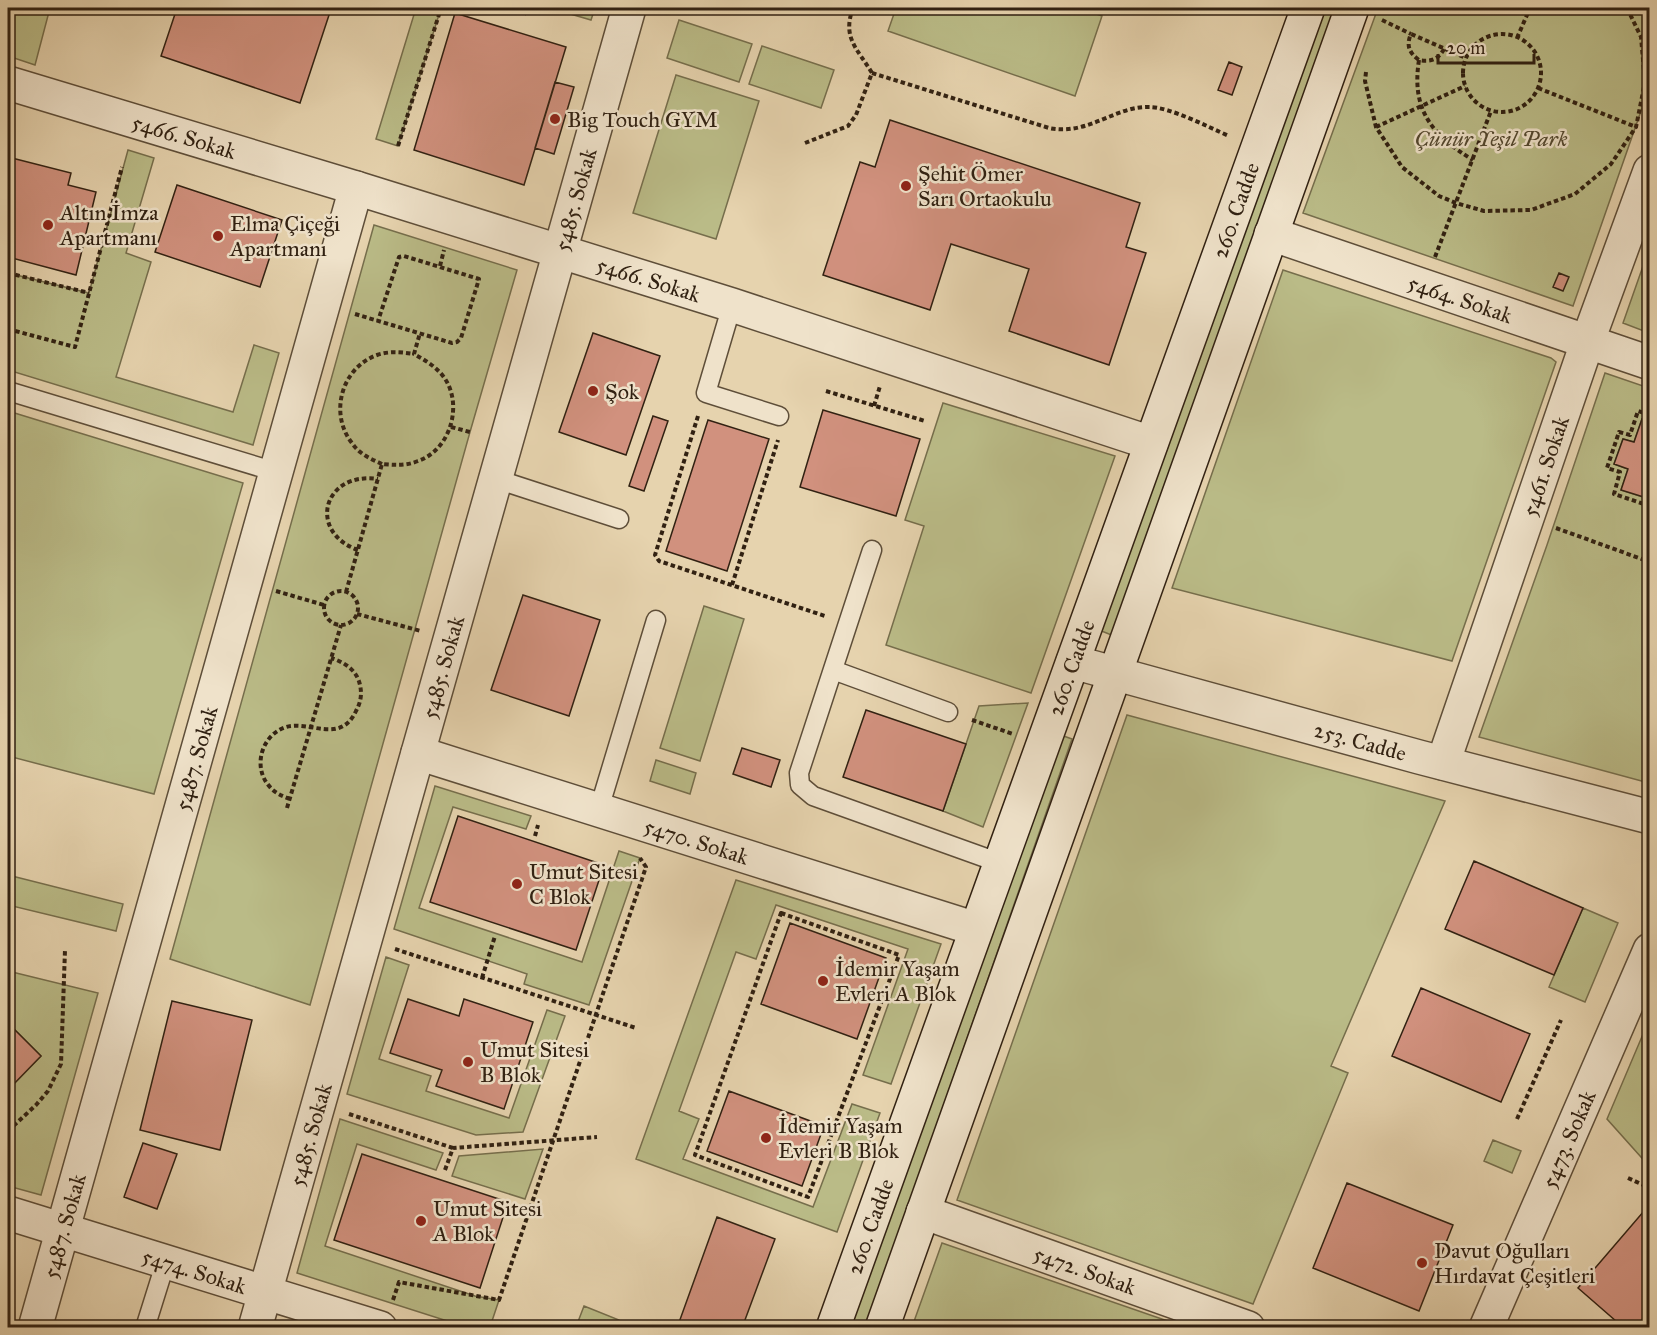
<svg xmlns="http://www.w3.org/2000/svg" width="1657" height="1335" font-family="'IM FELL Great Primer',serif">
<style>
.green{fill:#babb87;stroke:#766e4c;stroke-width:1.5}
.building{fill:#d1917e;stroke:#312112;stroke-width:1.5}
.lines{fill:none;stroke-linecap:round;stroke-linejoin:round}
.lane-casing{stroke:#5e4e39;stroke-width:21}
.street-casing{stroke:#5e4e39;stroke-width:36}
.secondary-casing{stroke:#312112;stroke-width:36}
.path{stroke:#312112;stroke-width:4;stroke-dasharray:4.5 3;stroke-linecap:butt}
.lane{stroke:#efe2ca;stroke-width:18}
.street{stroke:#efe2ca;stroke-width:33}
.secondary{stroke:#efe2ca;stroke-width:33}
.poi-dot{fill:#8f2418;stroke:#efe2ca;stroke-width:2}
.labels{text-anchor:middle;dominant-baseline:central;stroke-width:5;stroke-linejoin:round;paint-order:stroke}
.poi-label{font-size:22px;fill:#312112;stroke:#efe2ca;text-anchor:start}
.street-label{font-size:22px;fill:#312112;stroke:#efe2ca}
.park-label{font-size:22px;font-style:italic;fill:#53482f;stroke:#efe2ca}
</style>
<rect width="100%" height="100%" fill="#e6d3ae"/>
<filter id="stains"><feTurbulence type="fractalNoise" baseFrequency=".00333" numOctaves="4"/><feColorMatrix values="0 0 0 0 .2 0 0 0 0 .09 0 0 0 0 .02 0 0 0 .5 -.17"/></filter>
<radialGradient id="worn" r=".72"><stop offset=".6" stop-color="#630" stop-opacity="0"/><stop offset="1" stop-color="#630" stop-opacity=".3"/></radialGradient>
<path class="green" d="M 8,8 L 50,8 L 35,65 L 8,56 Z
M 416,8 L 441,8 L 398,146 L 376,139 Z
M 550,8 L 595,8 L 591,20 Z
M 896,8 L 1079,8 L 1102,16 L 1075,96 L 888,31 Z
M 1322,8 L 1336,8 L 1114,636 L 1099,630 Z
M 1378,8 L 1649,8 L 1649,88 L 1573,306 L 1303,213 Z
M 679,20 L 752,44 L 739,82 L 667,58 Z
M 762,46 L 834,70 L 821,108 L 749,84 Z
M 676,75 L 759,101 L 716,239 L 633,213 Z
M 128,150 L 154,158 L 126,253 L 151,262 L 116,377 L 233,412 L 254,345 L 279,353 L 253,445 L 8,370 L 8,273 L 89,293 Z
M 374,225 L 517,270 L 470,432 L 310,1005 L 170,959 Z
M 1649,249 L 1649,333 L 1623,323 Z
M 1283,270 L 1551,358 L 1556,362 L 1452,661 L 1172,588 Z
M 1605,373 L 1649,388 L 1649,421 L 1642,419 L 1634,442 L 1623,439 L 1614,464 L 1628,469 L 1621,490 L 1649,499 L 1649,783 L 1479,737 L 1547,545 Z
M 943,403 L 1115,456 L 1031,693 L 886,645 L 924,526 L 905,520 Z
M 8,411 L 243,483 L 154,794 L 8,756 Z
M 704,606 L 744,619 L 700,761 L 660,748 Z
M 1028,703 L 983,827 L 943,811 L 979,706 Z
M 1127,715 L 1445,801 L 1331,1066 L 1348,1073 L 1253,1304 L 957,1200 Z
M 1058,734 L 1072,739 L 866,1327 L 849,1328 Z
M 656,760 L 696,773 L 690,794 L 650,781 Z
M 435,786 L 531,816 L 526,829 L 453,807 L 419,908 L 582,962 L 619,851 L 640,858 L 589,1005 L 524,984 L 527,974 L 394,929 Z
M 8,875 L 123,904 L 116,931 L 8,905 Z
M 736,880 L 941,944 L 891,1084 L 863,1075 L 908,949 L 776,905 L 756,959 L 736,952 L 679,1111 L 699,1119 L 683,1159 L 813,1207 L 852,1104 L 880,1113 L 837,1232 L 636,1159 Z
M 1583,908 L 1618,923 L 1585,1002 L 1549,987 Z
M 386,957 L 409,965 L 379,1059 L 431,1076 L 426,1091 L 509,1118 L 547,1010 L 565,1016 L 523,1132 L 476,1135 L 347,1094 Z
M 8,971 L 98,993 L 41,1195 L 8,1186 L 8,1090 L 41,1056 L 8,1023 Z
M 1649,1020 L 1650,1166 L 1649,1166 L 1607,1119 Z
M 340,1119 L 443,1153 L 436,1170 L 357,1144 L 325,1246 L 475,1296 L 499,1300 L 490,1327 L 466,1327 L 297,1273 Z
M 1493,1140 L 1521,1151 L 1512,1173 L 1484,1161 Z
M 543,1149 L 525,1199 L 452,1176 L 459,1156 Z
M 942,1243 L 1185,1327 L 912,1327 Z
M 584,1306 L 619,1320 L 621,1327 L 576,1327 Z"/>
<path class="building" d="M 177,8 L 327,8 L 331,9 L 300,103 L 161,56 Z
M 1226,8 L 1246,8 L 1244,13 Z
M 455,13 L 566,47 L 524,185 L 414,150 Z
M 1229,62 L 1242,67 L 1232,95 L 1218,90 Z
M 555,82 L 574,87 L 554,154 L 535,148 Z
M 890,120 L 1140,203 L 1126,247 L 1146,253 L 1109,365 L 1009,331 L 1029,269 L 951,244 L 930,310 L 823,275 L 860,162 L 875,167 Z
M 8,157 L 71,173 L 68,185 L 96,192 L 76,275 L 8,257 Z
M 177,185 L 282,220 L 260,287 L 155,252 Z
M 1559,273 L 1569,277 L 1563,291 L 1553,287 Z
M 593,333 L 660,356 L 626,455 L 559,432 Z
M 823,410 L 920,439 L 896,516 L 800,487 Z
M 653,416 L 668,421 L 644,491 L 629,486 Z
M 1642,419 L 1650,421 L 1650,499 L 1621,490 L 1628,469 L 1614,464 L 1623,439 L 1634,442 Z
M 708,420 L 769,439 L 727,571 L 666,551 Z
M 523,595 L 600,620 L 569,716 L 491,690 Z
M 866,710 L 966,744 L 943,811 L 843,777 Z
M 742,748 L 780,760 L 771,787 L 733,774 Z
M 458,816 L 604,865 L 576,950 L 430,902 Z
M 1474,861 L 1583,908 L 1554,975 L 1445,929 Z
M 790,923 L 886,958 L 857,1039 L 761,1004 Z
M 1421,988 L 1530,1034 L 1501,1102 L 1392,1056 Z
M 408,999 L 459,1016 L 464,999 L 533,1022 L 504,1109 L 436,1086 L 442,1070 L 390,1053 Z
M 172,1001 L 252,1020 L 220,1150 L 140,1130 Z
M 8,1023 L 41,1056 L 8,1090 Z
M 729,1091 L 824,1126 L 802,1186 L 707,1151 Z
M 143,1143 L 177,1154 L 157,1209 L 124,1197 Z
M 362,1154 L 508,1202 L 480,1288 L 334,1240 Z
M 1347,1183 L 1453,1225 L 1419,1311 L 1313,1268 Z
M 1650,1204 L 1650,1310 L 1635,1328 L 1624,1328 L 1578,1288 Z
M 717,1217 L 775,1239 L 742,1328 L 677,1328 Z"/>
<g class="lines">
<g class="lane-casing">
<path id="lane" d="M 732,305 L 706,393 L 779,416
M 8,391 L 276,472
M 496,479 L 619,519
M 872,550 L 799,773 L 800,785 L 813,796 L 1000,863
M 833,670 L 948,712
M 599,809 L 656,620
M 145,1328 L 166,1261"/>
</g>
<g class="street-casing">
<g id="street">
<path id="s1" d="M 8,83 L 356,188 L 732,305 L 1151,443"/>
<path id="s2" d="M 1271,234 L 1650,363"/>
<path id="s3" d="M 1073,662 L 1419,757 L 1650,817"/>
<path id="s4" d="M 418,753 L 976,929"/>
<path id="s5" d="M 1443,763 L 1587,343 L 1650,171"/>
<path id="s6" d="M 923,1212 L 1248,1328"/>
<path id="s7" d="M 8,1213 L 380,1328"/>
<path id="s8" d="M 35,1328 L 356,188"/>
<path id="s9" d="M 255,1328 L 629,8"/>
<path id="s10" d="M 1486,1328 L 1650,950"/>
</g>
</g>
<g class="secondary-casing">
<g id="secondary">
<path id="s11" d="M 833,1328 L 1308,8"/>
<path d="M 882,1328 L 1352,8"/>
</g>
</g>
<path class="path" d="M 519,8 L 527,14
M 1382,20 L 1411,34
M1463 73a39 39 0 1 1 78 0a39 39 0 1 1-78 0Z
M 1517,38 L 1530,8
M 1444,49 C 1438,60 1430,62 1419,60 C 1409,53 1406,45 1411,34 L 1466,58
M 1419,60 C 1411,110 1432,135 1473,160
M 1366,72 L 1365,81 L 1376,127 L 1402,167 L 1439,196 L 1456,203 L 1484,211 L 1531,210 L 1575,194 L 1611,164 L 1636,127 L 1645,82 L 1641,37 L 1627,8
M 872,73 L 1049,128 C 1088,136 1115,106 1149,107 C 1170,107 1208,127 1229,136
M 1538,88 L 1636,127
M 1376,127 L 1465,86
M 805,143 L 848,126 L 856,115 L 872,73 C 857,48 842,38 853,8
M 398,146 L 441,8
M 1435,257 L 1491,111
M 440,266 L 444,250
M 8,273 L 89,293
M 355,314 L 452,343 L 457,342 L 461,338 L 479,279 L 404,256 L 399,257 L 378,321
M 8,329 L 75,347 L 122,167
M 826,391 L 925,421
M 874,406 L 880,386
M 1650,415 L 1638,411 L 1630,435 L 1619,432 L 1607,468 L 1620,472 L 1614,494 L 1650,506
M 698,416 L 655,555 L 659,561 L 825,616
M 451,427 L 470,432
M 382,464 C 371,459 359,454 352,443 C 329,414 341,368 377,355 C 389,351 401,352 414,354
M 1556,528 L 1650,562
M 358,550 C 307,532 323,471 378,479
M 732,585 L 778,440
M 276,591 L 324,605
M324 608a17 17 0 1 1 34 0a17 17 0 1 1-34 0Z
M 346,592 L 382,464 C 395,465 406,466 418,461 C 451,450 464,403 443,376 C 435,366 425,360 414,354 L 420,333
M 357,614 L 421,631
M 972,720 L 1013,734
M 290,799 C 282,796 275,793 270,787 C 252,768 261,735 286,727 C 310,720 340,745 356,711 C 361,702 362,694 360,685 C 357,670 344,662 331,658
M 287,808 L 341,625
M 535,836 L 538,825
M 781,913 L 899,955 L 808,1197 L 695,1155 Z
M 395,949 L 636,1028
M 482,978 L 495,936
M 349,1114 L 453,1148
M 1517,1119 L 1561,1020
M 8,1131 L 36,1105 L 48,1091 L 61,1064 L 65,950
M 445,1170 L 453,1148 L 597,1137
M 1628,1178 L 1650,1188
M 393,1300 L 399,1282 L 499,1300 L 646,867 L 640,858"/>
<use href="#lane" class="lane"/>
<use href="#street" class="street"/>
<use href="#secondary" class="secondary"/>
</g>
<g class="poi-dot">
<circle cx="555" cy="119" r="6"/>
<circle cx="906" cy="186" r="6"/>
<circle cx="48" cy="225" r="6"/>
<circle cx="218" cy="236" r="6"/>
<circle cx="593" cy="391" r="6"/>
<circle cx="517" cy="884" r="6"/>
<circle cx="823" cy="981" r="6"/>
<circle cx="468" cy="1062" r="6"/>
<circle cx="766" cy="1138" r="6"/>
<circle cx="421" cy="1221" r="6"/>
<circle cx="1422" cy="1263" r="6"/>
</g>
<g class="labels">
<g class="poi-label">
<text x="567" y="119">Big Touch GYM</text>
<text x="918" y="173">Şehit Ömer<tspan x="918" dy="25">Sarı Ortaokulu</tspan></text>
<text x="60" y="212">Altın İmza<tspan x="60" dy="25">Apartmanı</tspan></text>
<text x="230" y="223">Elma Çiçeği<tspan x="230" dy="25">Apartmanı</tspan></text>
<text x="605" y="391">Şok</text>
<text x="529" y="871">Umut Sitesi<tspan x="529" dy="25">C Blok</tspan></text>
<text x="835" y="968">İdemir Yaşam<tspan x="835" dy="25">Evleri A Blok</tspan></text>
<text x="480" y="1049">Umut Sitesi<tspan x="480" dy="25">B Blok</tspan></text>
<text x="778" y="1125">İdemir Yaşam<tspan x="778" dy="25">Evleri B Blok</tspan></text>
<text x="433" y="1208">Umut Sitesi<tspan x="433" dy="25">A Blok</tspan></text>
<text x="1434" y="1250">Davut Oğulları<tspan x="1434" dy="25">Hırdavat Çeşitleri</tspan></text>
</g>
<g class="street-label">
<text stroke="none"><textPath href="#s1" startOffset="184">5466. Sokak</textPath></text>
<text stroke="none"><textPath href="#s9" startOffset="1173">5485. Sokak</textPath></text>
<text stroke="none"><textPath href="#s11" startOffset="1188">260. Cadde</textPath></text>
<text stroke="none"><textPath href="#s1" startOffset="670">5466. Sokak</textPath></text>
<text stroke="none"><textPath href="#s2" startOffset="200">5464. Sokak</textPath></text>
<text stroke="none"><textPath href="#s5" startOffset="314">5461. Sokak</textPath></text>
<text stroke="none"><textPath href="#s11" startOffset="702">260. Cadde</textPath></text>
<text stroke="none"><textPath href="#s9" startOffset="687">5485. Sokak</textPath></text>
<text stroke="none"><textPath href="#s3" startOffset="298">253. Cadde</textPath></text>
<text stroke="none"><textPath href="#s8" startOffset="592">5487. Sokak</textPath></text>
<text stroke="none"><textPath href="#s4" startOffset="292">5470. Sokak</textPath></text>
<text stroke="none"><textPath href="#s9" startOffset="201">5485. Sokak</textPath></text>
<text stroke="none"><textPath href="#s10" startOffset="206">5473. Sokak</textPath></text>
<text stroke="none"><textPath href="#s8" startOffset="106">5487. Sokak</textPath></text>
<text stroke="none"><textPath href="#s11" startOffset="108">260. Cadde</textPath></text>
<text stroke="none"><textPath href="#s7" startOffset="195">5474. Sokak</textPath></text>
<text stroke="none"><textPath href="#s6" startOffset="172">5472. Sokak</textPath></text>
</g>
<g class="park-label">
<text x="1491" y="138">Çünür Yeşil Park</text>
</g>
</g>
<rect width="1657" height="1335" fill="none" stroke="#e6d3ae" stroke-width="30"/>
<rect x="9" y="9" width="1639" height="1317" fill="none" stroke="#312112" stroke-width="3"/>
<rect x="15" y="15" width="1627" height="1305" fill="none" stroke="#312112" stroke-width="1.5"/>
<path d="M1438 54v9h96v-9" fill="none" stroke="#312112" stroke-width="3"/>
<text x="1447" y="54" font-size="18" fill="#312112" stroke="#efe2ca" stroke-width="4.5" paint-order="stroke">20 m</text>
<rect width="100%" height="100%" filter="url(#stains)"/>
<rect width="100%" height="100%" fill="url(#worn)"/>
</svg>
